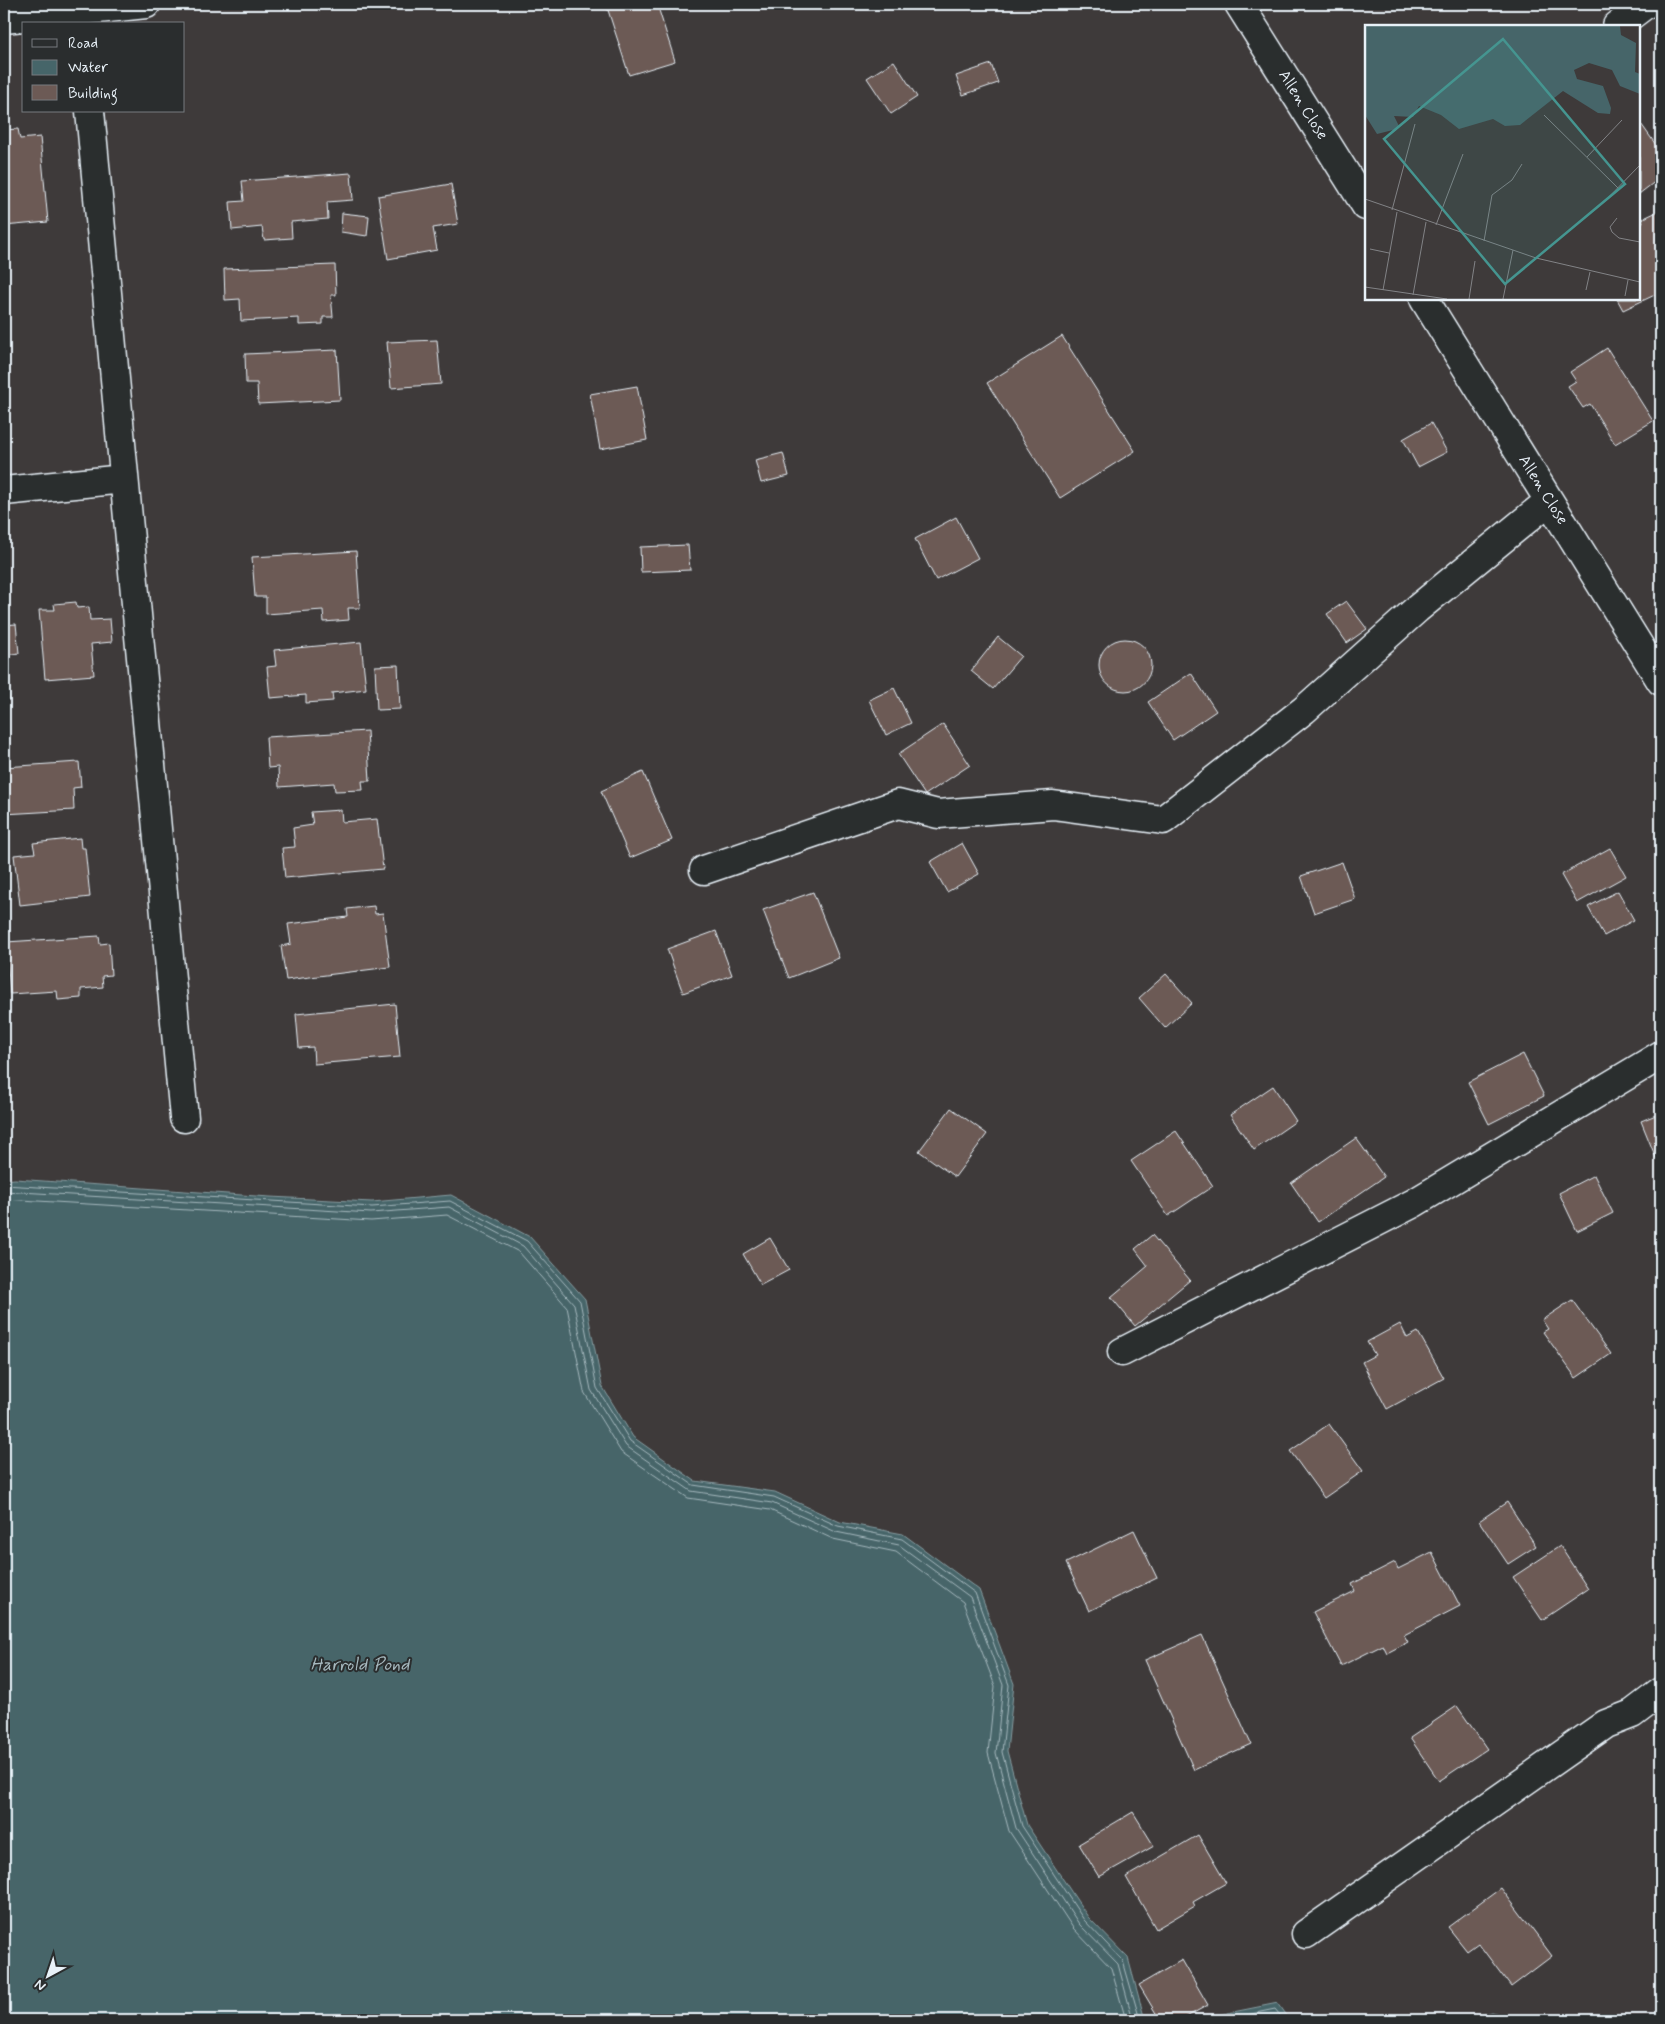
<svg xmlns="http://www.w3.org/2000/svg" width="1665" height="2024" font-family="Mynerve,sans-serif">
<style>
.water{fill:#466569;stroke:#879da2}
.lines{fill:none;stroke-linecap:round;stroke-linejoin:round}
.shore{stroke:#a7b9bf;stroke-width:1}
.building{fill:#6c5a55;stroke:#e8f1f8}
.street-casing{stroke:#e8f1f8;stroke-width:31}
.street{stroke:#2a2d2e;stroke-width:28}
.labels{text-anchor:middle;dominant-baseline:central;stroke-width:4;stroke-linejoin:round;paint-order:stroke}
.street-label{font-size:16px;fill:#e8f1f8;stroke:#2a2d2e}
.water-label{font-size:18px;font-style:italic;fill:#a7b9bf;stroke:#2a2d2e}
.inset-road{fill:none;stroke:#828386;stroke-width:1}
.view{fill:#459590;fill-opacity:0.15;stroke:#459590;stroke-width:2.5}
.inset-edge{fill:none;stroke:#e8f1f8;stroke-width:2.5}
</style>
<rect width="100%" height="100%" fill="#3e3a3a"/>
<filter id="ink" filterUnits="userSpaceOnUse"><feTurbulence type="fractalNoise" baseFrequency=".02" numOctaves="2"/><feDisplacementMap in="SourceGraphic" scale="10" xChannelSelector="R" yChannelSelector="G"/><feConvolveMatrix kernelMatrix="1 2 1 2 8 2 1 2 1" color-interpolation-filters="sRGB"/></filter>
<g filter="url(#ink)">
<path class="water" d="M 15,1179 L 270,1197 L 372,1202 L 451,1195 L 530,1237 L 585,1299 L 602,1386 L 633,1437 L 695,1481 L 775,1492 L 840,1522 L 903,1534 L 979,1590 L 1014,1684 L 1007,1751 L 1027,1825 L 1088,1917 L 1128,1958 L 1145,2020 L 4,2020 L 4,1180 Z
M 1278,2003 L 1290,2020 L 1213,2020 L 1223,2014 Z
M 1492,2012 L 1527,2020 L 1462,2020 Z"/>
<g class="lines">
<path class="shore" d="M 4,1185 L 372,1207 L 450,1201 L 527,1241 L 580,1301 L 597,1388 L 630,1441 L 693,1485 L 774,1497 L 838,1526 L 902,1539 L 975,1593 L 1009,1685 L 1002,1752 L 1022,1826 L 1084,1920 L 1123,1961 L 1140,2020
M 4,1191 L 371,1213 L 449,1207 L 523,1246 L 574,1304 L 591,1390 L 626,1446 L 691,1491 L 772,1503 L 836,1532 L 899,1545 L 970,1597 L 1003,1685 L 996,1753 L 1016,1828 L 1079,1924 L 1118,1964 L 1133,2020
M 4,1199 L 371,1221 L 447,1215 L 519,1252 L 567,1307 L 584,1392 L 621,1452 L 688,1498 L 770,1510 L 833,1539 L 896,1552 L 963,1602 L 995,1686 L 988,1753 L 1009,1831 L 1073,1928 L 1111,1968 L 1126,2020
M 1222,2020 L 1275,2009 L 1284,2020"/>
</g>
<path class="building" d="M 606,4 L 657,4 L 675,61 L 629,75 Z
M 894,61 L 917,97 L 891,114 L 867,78 Z
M 991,64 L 998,83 L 963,95 L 956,76 Z
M 1639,121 L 1661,152 L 1661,177 L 1639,194 Z
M 18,129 L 20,139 L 40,137 L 48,222 L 4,226 L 4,130 Z
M 351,173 L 353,200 L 327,202 L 328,219 L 291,222 L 292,238 L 264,240 L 262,227 L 232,230 L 230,202 L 244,201 L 242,181 Z
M 451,184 L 458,224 L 433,228 L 437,250 L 388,259 L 378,196 Z
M 1661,210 L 1661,292 L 1623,310 L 1617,299 L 1639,299 L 1639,224 L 1643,222 L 1642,219 Z
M 342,213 L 369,216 L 367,236 L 341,232 Z
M 335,265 L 336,295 L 331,295 L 333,317 L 323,317 L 323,324 L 299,325 L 299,318 L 241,321 L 240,299 L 225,300 L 224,269 Z
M 1062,336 L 1135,451 L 1060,498 L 987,383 Z
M 437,340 L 441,384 L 391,388 L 387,342 Z
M 1607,348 L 1653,421 L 1615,444 L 1590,404 L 1583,408 L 1568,386 L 1576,381 L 1570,372 Z
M 337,350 L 340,400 L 258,404 L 257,383 L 246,383 L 245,354 Z
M 637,386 L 647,440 L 600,449 L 590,394 Z
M 1431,423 L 1447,452 L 1418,467 L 1403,439 Z
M 783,453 L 789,476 L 761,483 L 755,460 Z
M 956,517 L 978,558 L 936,580 L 915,539 Z
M 688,545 L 690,570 L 641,572 L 640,547 Z
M 356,551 L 360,608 L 348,608 L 349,620 L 324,622 L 323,610 L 266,614 L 266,597 L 255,597 L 252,557 Z
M 1346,601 L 1367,629 L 1347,643 L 1327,614 Z
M 76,602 L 77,608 L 89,607 L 90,620 L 110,619 L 112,642 L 91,644 L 94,675 L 45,679 L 39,610 L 55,610 L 54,604 Z
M 16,624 L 19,653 L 5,655 L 9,700 L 4,701 L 4,625 Z
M 998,637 L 1021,656 L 993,689 L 971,671 Z
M1099 665a26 26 0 1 1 52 0a26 26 0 1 1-52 0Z
M 361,642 L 366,689 L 332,693 L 333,701 L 306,703 L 306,695 L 270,698 L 267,667 L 276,666 L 274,650 Z
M 398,665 L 400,709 L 377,710 L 375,666 Z
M 1191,673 L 1216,711 L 1173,740 L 1148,702 Z
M 894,688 L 911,723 L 886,735 L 869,700 Z
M 943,724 L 970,765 L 925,795 L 898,754 Z
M 367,731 L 370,781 L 362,781 L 363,790 L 335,791 L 334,783 L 279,787 L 278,767 L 268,768 L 266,737 Z
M 79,762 L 81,787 L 73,788 L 74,810 L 4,814 L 4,767 Z
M 643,772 L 672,840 L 630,858 L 601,791 Z
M 341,810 L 342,822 L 377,819 L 383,869 L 285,878 L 282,848 L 295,847 L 293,828 L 313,825 L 311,812 Z
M 80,838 L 81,848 L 85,848 L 90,897 L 20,905 L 14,855 L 35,853 L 33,843 Z
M 962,843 L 979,874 L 947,892 L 930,862 Z
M 1610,848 L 1626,876 L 1577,903 L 1561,875 Z
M 1342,862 L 1355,899 L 1314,913 L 1301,876 Z
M 1618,891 L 1634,920 L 1604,936 L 1588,907 Z
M 813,892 L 839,958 L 789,978 L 763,910 Z
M 374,906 L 375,914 L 383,913 L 390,967 L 286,980 L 281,946 L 291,944 L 288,924 L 348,917 L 347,909 Z
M 716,931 L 732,975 L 683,993 L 667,949 Z
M 99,936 L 100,944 L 109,943 L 111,975 L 102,976 L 103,987 L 81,989 L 81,998 L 58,1000 L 57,991 L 10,994 L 6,942 Z
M 1166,974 L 1192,1003 L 1165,1028 L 1139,998 Z
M 395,1004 L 400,1057 L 314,1064 L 313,1047 L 299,1048 L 296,1014 Z
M 1523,1054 L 1544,1096 L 1489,1124 L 1468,1082 Z
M 1273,1086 L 1296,1121 L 1254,1150 L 1230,1115 Z
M 951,1108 L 987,1134 L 955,1177 L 919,1151 Z
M 1661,1113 L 1661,1156 L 1656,1158 L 1641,1121 Z
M 1176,1131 L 1213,1186 L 1168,1216 L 1131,1161 Z
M 1356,1138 L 1384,1177 L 1318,1222 L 1291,1183 Z
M 1594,1175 L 1613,1213 L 1577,1231 L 1559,1193 Z
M 1152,1235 L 1190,1280 L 1135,1326 L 1111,1297 L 1148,1266 L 1135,1249 Z
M 770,1238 L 789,1270 L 761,1285 L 743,1254 Z
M 1572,1300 L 1611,1354 L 1576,1378 L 1543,1332 L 1548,1329 L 1542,1320 Z
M 1400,1324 L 1407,1338 L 1418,1332 L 1444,1378 L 1387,1409 L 1362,1362 L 1375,1355 L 1367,1342 Z
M 1329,1424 L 1363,1471 L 1324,1498 L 1290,1451 Z
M 1507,1502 L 1536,1546 L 1508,1564 L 1479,1521 Z
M 1134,1530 L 1157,1578 L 1089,1611 L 1066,1563 Z
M 1560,1546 L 1588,1589 L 1542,1620 L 1513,1577 Z
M 1432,1552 L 1460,1606 L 1404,1635 L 1408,1642 L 1387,1653 L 1383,1645 L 1341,1666 L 1313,1612 L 1355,1591 L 1352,1584 L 1395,1562 L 1398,1569 Z
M 1202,1635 L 1251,1744 L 1194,1770 L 1145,1660 Z
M 1457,1706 L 1487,1749 L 1439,1781 L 1410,1738 Z
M 1133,1812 L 1154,1846 L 1099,1877 L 1079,1844 Z
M 1198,1835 L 1226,1883 L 1193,1902 L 1195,1906 L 1156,1929 L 1126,1877 Z
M 1501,1888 L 1552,1956 L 1511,1987 L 1478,1943 L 1467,1951 L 1448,1927 Z
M 1182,1960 L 1208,2005 L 1181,2020 L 1160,2020 L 1139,1985 Z"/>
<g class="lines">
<g class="street-casing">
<path id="street" d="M 1239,4 L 1366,206
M 4,19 L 146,4
M 1617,26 L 1646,4
M 90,111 L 184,1118
M 1424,299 L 1661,681
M 4,491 L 124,479
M 704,870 L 898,804 L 938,814 L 1053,805 L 1163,820 L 1304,710 L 1417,609 L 1549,501
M 1122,1352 L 1414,1203 L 1661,1055
M 1306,1934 L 1606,1724 L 1632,1714 L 1661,1692"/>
</g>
<use href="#street" class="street"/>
</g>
</g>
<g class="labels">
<g class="street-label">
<text transform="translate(1303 105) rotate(58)">Allen Close</text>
<text transform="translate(1543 490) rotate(58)">Allen Close</text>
</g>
<g class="water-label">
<text x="360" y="1665">Harrold Pond</text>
</g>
</g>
<g transform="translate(1365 25)">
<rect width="275" height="275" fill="#3e3a3a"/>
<path d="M 0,1 L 255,1 L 256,10 L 271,18 L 270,47 L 275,49 L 275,69 L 255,61 L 247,45 L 224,38 L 209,45 L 212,54 L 238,61 L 246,83 L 245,89 L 233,88 L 198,66 L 155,100 L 140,101 L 128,94 L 94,104 L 76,90 L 54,81 L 48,92 L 29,91 L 34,101 L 32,104 L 12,109 L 0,90 Z" fill="#466569"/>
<path class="inset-road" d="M 179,90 L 253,163M 222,132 L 257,95M 0,174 L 171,233 L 275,257M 238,178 L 275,140M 27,185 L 50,99M 252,193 L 245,202 L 247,207 L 254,213 L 275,217M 71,200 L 98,129M 119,216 L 127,170 L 147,155 L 157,139M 5,224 L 24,228M 0,262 L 82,274M 18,265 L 32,187M 221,265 L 225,247M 48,270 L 61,197M 260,271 L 263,255M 104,274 L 110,236M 138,274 L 148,225"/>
<path class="view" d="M 138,14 L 260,159 L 140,259 L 19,114 Z"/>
<rect width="275" height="275" class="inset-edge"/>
</g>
<rect width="1665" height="2024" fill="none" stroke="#2a2d2e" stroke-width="20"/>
<rect x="10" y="10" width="1645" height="2004" fill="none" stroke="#e8f1f8" stroke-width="2" filter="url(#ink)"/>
<rect x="22" y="22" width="162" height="90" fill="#2a2d2e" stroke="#767b7f"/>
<rect x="32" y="39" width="25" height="8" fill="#2a2d2e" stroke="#767b7f"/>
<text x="68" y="48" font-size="15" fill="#e8f1f8">Road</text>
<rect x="32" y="60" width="25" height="15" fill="#466569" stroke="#767b7f"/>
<text x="68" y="72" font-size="15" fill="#e8f1f8">Water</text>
<rect x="32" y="85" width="25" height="15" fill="#6c5a55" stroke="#767b7f"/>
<text x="68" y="98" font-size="15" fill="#e8f1f8">Building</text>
<g transform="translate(48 1976) rotate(220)" stroke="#2a2d2e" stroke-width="4" paint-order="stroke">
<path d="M0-4L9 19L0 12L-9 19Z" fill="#e8f1f8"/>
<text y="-8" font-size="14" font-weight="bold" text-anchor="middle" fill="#e8f1f8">N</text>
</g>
</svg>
